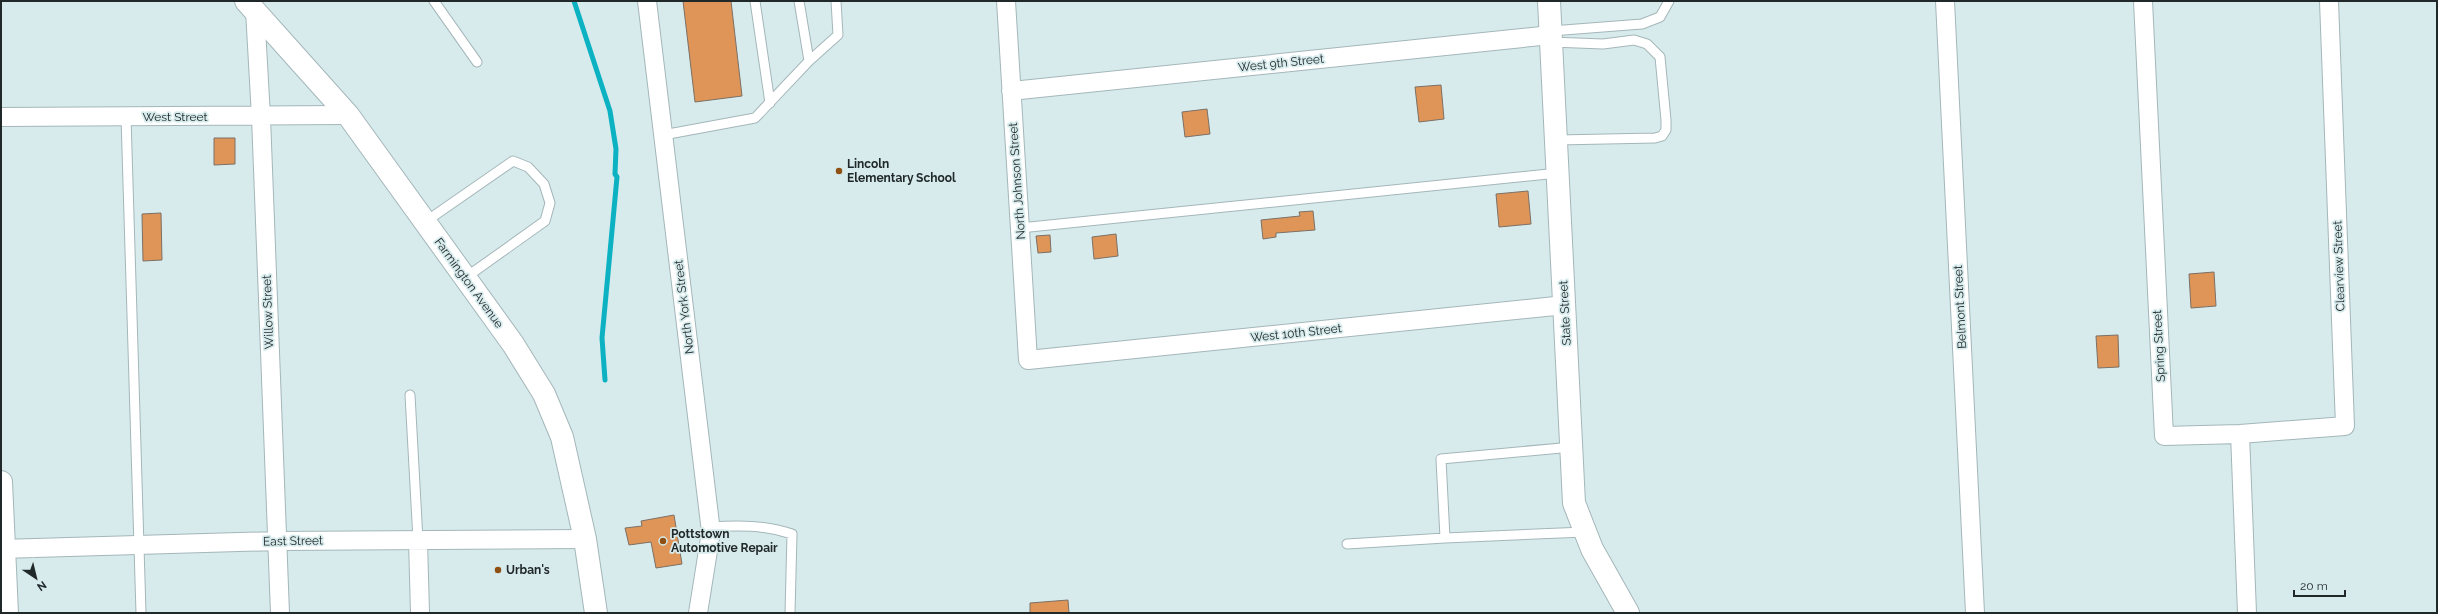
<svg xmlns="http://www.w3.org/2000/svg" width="2438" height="614" font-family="Raleway,sans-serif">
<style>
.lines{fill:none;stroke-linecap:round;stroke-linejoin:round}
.stream{stroke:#0db2c2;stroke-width:5}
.building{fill:#de9557;stroke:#7c7066}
.lane-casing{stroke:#a4b6b9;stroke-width:11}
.street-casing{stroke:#a4b6b9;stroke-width:20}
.secondary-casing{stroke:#a4b6b9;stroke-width:24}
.lane{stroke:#fff;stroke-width:9}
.street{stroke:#fff;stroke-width:18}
.secondary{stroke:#fff;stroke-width:22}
.poi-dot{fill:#8e5113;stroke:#d7ebed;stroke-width:1.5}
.labels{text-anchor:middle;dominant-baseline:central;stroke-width:3.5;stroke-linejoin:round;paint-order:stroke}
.street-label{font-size:12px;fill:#212829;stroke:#d7ebed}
.poi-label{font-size:12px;font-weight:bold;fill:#212829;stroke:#d7ebed;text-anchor:start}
</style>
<rect width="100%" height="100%" fill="#d7ebed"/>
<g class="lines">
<path class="stream" d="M 574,1 L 610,111 L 616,149 L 615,174 L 617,177 L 602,338 L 605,380"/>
</g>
<path class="building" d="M 683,1 L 731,1 L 742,96 L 695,102 Z
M 1441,85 L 1444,119 L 1419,122 L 1415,87 Z
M 1207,109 L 1210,134 L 1185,137 L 1182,112 Z
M 214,138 L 235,138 L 235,164 L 214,165 Z
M 1528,191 L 1531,224 L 1499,227 L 1496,194 Z
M 1313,211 L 1315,230 L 1276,233 L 1276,237 L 1263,239 L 1261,220 L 1300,216 L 1299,212 Z
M 161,213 L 162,260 L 143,261 L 142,214 Z
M 1116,234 L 1118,256 L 1094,259 L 1092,237 Z
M 1050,235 L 1051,252 L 1038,253 L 1036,236 Z
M 2214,272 L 2216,306 L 2191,308 L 2189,274 Z
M 2118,335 L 2119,367 L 2098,368 L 2096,336 Z
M 674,515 L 682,564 L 656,568 L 651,542 L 629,545 L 625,528 L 642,526 L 641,521 Z
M 1068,600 L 1069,613 L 1030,613 L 1030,603 Z"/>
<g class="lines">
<g class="lane-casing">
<path id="lane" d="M 434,1 L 477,62
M 755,1 L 770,103
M 799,1 L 809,61
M 1551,31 L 1642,24 L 1660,17 L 1669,1
M 1551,42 L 1603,44 L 1634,40 L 1647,44 L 1660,57 L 1666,120 L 1666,130 L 1662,136 L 1655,138 L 1557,140
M 126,117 L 141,613
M 663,135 L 755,118 L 809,61 L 838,35 L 836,1
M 425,222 L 513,161 L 528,167 L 544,184 L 550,203 L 545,221 L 465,278
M 1020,228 L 1558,173
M 410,395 L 418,540
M 1572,447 L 1441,459 L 1445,538 L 1585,532
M 710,527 C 739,525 765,525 792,534 L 790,613
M 1347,544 L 1445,538"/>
</g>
<g class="street-casing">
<path id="street" d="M 647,1 L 711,532 L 698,613
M 1006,1 L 1028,360 L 1565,305
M 1945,1 L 1975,613
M 2143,1 L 2164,436 L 2240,434 L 2345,426 L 2329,1
M 255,10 L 261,117 L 280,613
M 1011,91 L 1551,35
M 1,117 L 348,115
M 2240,434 L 2247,613
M 418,540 L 420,613
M 1,549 L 277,541 L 585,539"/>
</g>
<g class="secondary-casing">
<path id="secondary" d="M 246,1 L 348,115 L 513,344 L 544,394 L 562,437 L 585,539 L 596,613
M 1549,1 L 1574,503 L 1592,549 L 1628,613
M 1,482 L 7,613"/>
</g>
<use href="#lane" class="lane"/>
<use href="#street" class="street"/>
<use href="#secondary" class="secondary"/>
</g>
<g class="poi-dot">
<circle cx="839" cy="171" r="4"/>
<circle cx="663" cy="541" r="4"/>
<circle cx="498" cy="570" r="4"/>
</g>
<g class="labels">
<g class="street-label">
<text transform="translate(1281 63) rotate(-6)">West 9th Street</text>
<text x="175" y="117">West Street</text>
<text transform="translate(1017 181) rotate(-94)">North Johnson Street</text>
<text transform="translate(2339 266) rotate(-92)">Clearview Street</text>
<text transform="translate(469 283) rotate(54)">Farmington Avenue</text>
<text transform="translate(684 307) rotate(-97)">North York Street</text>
<text transform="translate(1960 307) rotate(-93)">Belmont Street</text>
<text transform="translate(268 312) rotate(-92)">Willow Street</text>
<text transform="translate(1565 313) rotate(-93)">State Street</text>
<text transform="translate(1296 333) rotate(-6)">West 10th Street</text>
<text transform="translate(2159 346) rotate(-93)">Spring Street</text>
<text transform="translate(293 541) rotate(-1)">East Street</text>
</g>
<g class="poi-label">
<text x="847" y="164">Lincoln<tspan x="847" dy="14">Elementary School</tspan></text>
<text x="671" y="534">Pottstown<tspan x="671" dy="14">Automotive Repair</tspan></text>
<text x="506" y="570">Urban's</text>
</g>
</g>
<rect width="2438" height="614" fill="none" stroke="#212829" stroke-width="4"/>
<g transform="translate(36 578) rotate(145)" stroke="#d7ebed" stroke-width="3" paint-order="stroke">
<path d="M0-3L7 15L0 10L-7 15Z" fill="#212829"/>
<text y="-6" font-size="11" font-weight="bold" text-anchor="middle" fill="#212829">N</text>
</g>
<path d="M2294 590v6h51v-6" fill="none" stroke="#212829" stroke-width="2"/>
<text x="2300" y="590" font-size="12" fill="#212829" stroke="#d7ebed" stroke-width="3" paint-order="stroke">20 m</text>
</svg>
